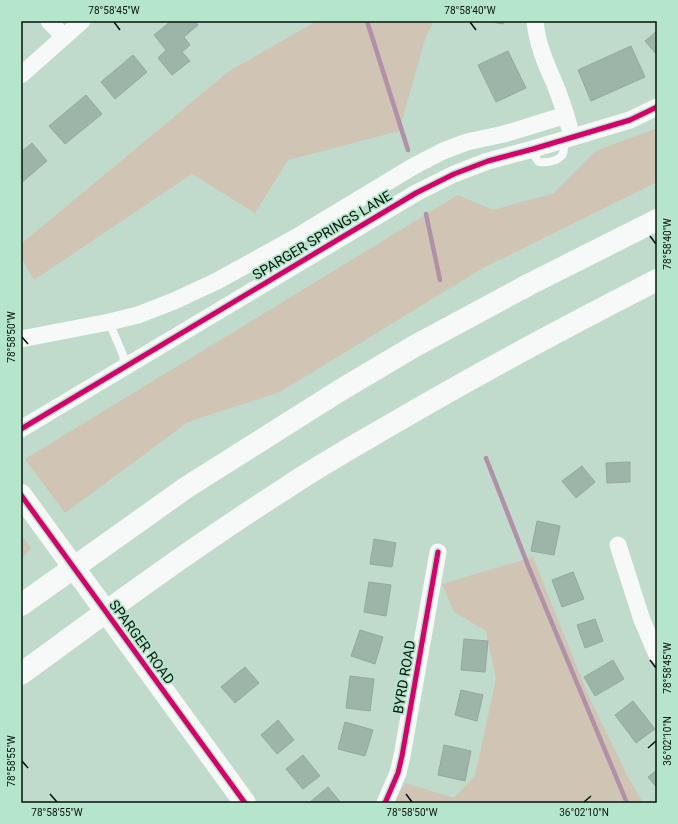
<svg xmlns="http://www.w3.org/2000/svg" width="678" height="824" font-family="Roboto,sans-serif">
<style>
.green{fill:#d0c4b5}
.lines{fill:none;stroke-linecap:round;stroke-linejoin:round}
.stream{stroke:#b191a7;stroke-width:4.5}
.building{fill:#9cb5a8;stroke:#95a89e}
.lane{stroke:#f6f9f7;stroke-width:8}
.street{stroke:#f6f9f7;stroke-width:17}
.secondary{stroke:#f6f9f7;stroke-width:22}
.highway{stroke:#f6f9f7;stroke-width:22}
.cycleway-casing{stroke:#b5e5cb;stroke-width:8}
.cycleway{stroke:#d6006c;stroke-width:5}
.ticks{fill:none;stroke:#03130b;stroke-width:1.5}
.labels{text-anchor:middle;dominant-baseline:central;stroke-width:3.5;stroke-linejoin:round;paint-order:stroke}
.street-label{font-size:14px;fill:#03130b;stroke:#b5e5cb}
.neatline{fill:none;stroke:#03130b;stroke-width:1.5}
.ticks-label{font-size:10px;text-anchor:middle;fill:#03130b}
</style>
<rect width="100%" height="100%" fill="#c0dacc"/>
<path class="green" d="M 317,21 L 434,21 L 426,36 L 399,131 L 288,160 L 255,213 L 192,174 L 34,280 L 21,258 L 21,244 L 228,72 Z
M 657,128 L 657,182 L 483,268 L 280,392 L 188,422 L 65,513 L 25,459 L 458,195 L 493,210 L 554,193 L 596,151 Z
M 21,534 L 31,548 L 21,560 Z
M 533,557 L 588,695 L 628,777 L 643,803 L 394,803 L 405,783 L 454,798 L 475,776 L 496,679 L 486,631 L 454,612 L 442,584 Z"/>
<g class="lines">
<path class="stream" d="M 367,21 L 408,150
M 426,214 L 440,280
M 486,458 L 529,568 L 627,803"/>
</g>
<path class="building" d="M 171,21 L 195,21 L 198,25 L 184,37 L 190,45 L 182,52 L 190,61 L 172,75 L 158,58 L 166,50 L 154,35 Z
M 488,21 L 504,21 L 503,24 Z
M 657,31 L 657,55 L 645,41 Z
M 631,46 L 645,77 L 591,101 L 578,70 Z
M 508,51 L 526,88 L 496,102 L 478,65 Z
M 133,55 L 147,72 L 115,99 L 101,82 Z
M 86,95 L 102,114 L 65,144 L 49,126 Z
M 32,143 L 47,161 L 21,183 L 21,152 Z
M 630,462 L 630,482 L 607,483 L 606,463 Z
M 582,466 L 595,482 L 576,498 L 562,481 Z
M 537,521 L 560,526 L 554,555 L 531,551 Z
M 374,539 L 396,543 L 392,567 L 370,564 Z
M 573,572 L 584,599 L 562,607 L 552,580 Z
M 369,582 L 391,585 L 386,616 L 364,612 Z
M 595,619 L 603,641 L 585,648 L 577,625 Z
M 360,630 L 383,637 L 375,664 L 351,656 Z
M 464,639 L 488,641 L 485,672 L 461,670 Z
M 613,660 L 624,679 L 595,696 L 584,677 Z
M 245,667 L 259,683 L 235,703 L 221,687 Z
M 350,676 L 374,679 L 370,711 L 346,708 Z
M 461,690 L 483,695 L 477,721 L 455,715 Z
M 633,701 L 655,729 L 636,743 L 615,715 Z
M 278,720 L 294,740 L 277,754 L 261,735 Z
M 345,722 L 373,730 L 365,756 L 338,749 Z
M 444,745 L 471,751 L 465,781 L 438,775 Z
M 303,755 L 320,776 L 303,789 L 286,769 Z
M 657,770 L 657,788 L 648,777 Z
M 328,787 L 341,803 L 309,803 Z"/>
<g class="lines">
<path class="lane" d="M 533,149 L 535,157 L 539,162 C 553,163 569,159 562,141
M 109,322 L 123,355 L 125,367"/>
<path class="street" d="M 49,21 L 64,37
M 535,21 C 537,43 545,62 554,82 C 560,97 565,111 569,126
M 21,75 L 82,21
M 21,339 L 109,322 L 138,315 L 174,301 L 217,281 L 293,239 L 414,166 L 443,151 L 467,142 L 504,134 L 566,115
M 21,429 L 416,193 L 454,174 L 488,161 L 533,149 L 630,120 L 657,107
M 618,545 L 642,620 L 657,655
M 385,803 L 398,773 L 402,756 L 438,552"/>
<path class="secondary" d="M 21,495 L 245,803"/>
<path class="highway" d="M 21,605 L 187,487 L 339,391 L 413,347 L 530,284 L 657,220
M 21,674 C 108,610 195,546 286,488 C 320,465 356,445 392,424 C 479,373 567,326 657,280"/>
<g class="cycleway-casing">
<path id="cycleway" d="M 21,429 L 416,193 L 454,174 L 488,161 L 533,149 L 630,120 L 657,107
M 21,495 L 245,803
M 385,803 L 398,773 L 402,756 L 438,552"/>
</g>
<use href="#cycleway" class="cycleway"/>
</g>
<path class="ticks" d="M 114,22 L 120,30M 470,22 L 476,30M 650,236 L 656,244M 22,337 L 28,344M 650,660 L 656,668M 648,748 L 656,741M 22,761 L 28,768M 50,794 L 57,802M 406,794 L 412,802M 584,802 L 591,796"/>
<g class="labels">
<g class="street-label">
<text transform="translate(322 235) rotate(-31)">SPARGER SPRINGS LANE</text>
<text transform="translate(142 642) rotate(54)">SPARGER ROAD</text>
<text transform="translate(404 677) rotate(-80)">BYRD ROAD</text>
</g>
</g>
<rect width="678" height="824" fill="none" stroke="#b5e5cb" stroke-width="44"/>
<rect x="22" y="22" width="634" height="780" class="neatline"/>
<g class="ticks-label">
<text x="114" y="14">78°58'45"W</text>
<text x="470" y="14">78°58'40"W</text>
<text transform="translate(667 244) rotate(-90)" y="4">78°58'40"W</text>
<text transform="translate(11 337) rotate(-90)" y="4">78°58'50"W</text>
<text transform="translate(667 668) rotate(-90)" y="4">78°58'45"W</text>
<text transform="translate(667 741) rotate(-90)" y="4">36°02'10"N</text>
<text transform="translate(11 761) rotate(-90)" y="4">78°58'55"W</text>
<text x="57" y="816">78°58'55"W</text>
<text x="412" y="816">78°58'50"W</text>
<text x="584" y="816">36°02'10"N</text>
</g>
</svg>
